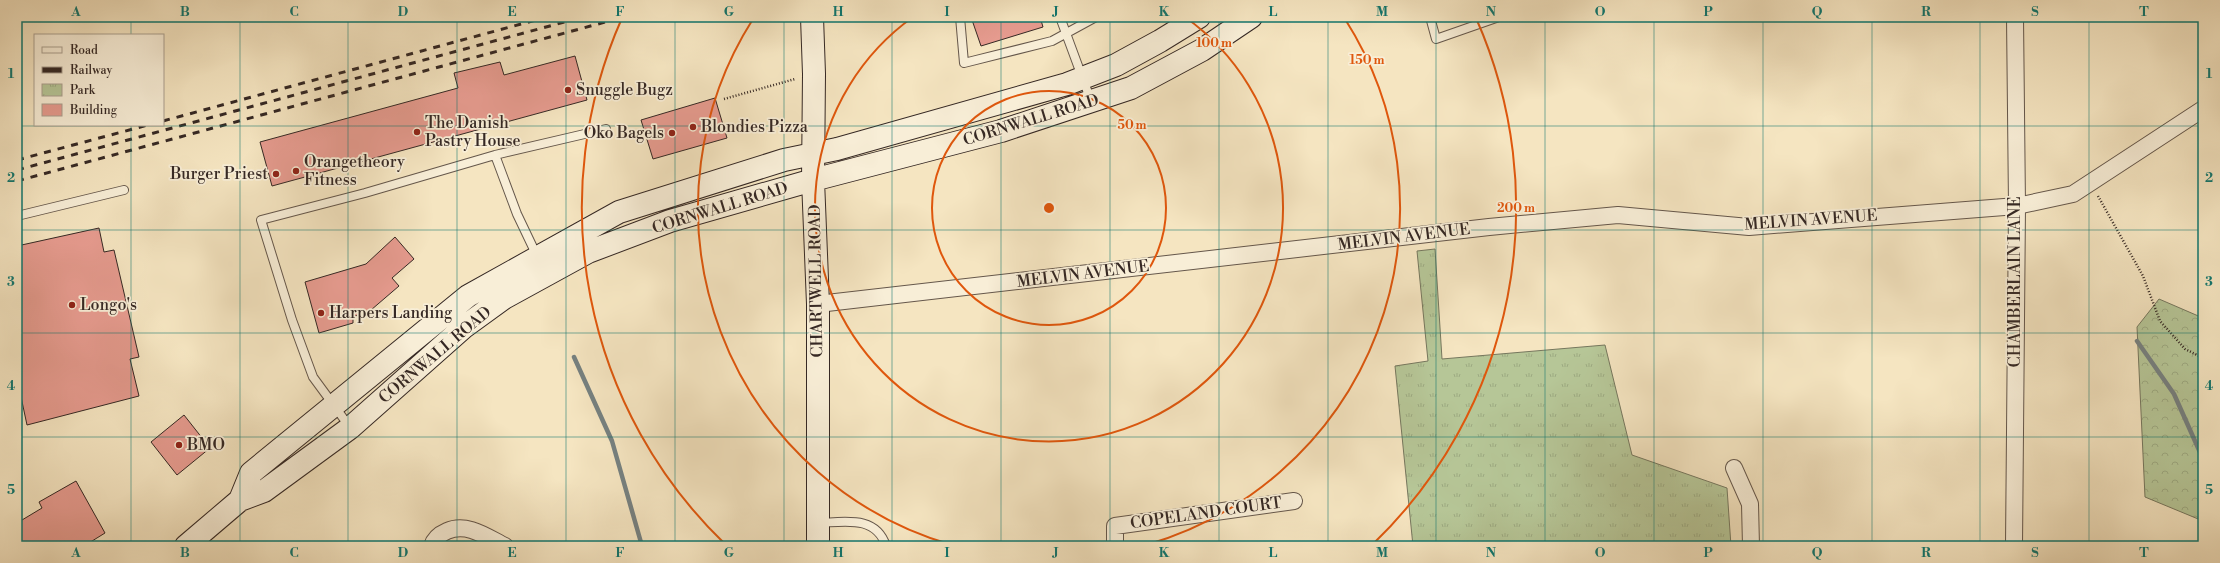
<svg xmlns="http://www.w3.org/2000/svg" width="2220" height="563" font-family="'Libre Bodoni',serif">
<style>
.forest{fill:url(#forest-crowns);stroke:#76775e}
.park{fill:url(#park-tufts);stroke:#76775e}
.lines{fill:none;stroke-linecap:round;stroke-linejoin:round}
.stream{stroke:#768181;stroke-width:4.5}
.building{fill:#e69b8f;stroke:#352824}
.lane-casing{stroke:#65574b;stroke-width:10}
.street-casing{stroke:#65574b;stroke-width:18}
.secondary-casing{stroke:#352824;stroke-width:24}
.path{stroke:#352824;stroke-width:2.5;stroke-dasharray:1 2;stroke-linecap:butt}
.lane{stroke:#f8eed7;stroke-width:8}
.street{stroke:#f8eed7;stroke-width:16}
.secondary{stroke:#f8eed7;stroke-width:22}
.rail{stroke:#352824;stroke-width:3;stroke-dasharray:7 7;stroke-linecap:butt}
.grid{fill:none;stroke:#0f766e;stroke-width:1;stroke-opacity:0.55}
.ring{fill:none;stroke:#df570d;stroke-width:2}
.poi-dot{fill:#8f2418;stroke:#f8eed7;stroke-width:1.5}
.labels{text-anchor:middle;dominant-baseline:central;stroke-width:3.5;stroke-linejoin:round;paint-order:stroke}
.poi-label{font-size:16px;fill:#352824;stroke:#f8eed7;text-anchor:start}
.street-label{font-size:16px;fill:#352824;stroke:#f8eed7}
.centre{fill:#df570d;stroke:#f8eed7;stroke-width:2}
.ring-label{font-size:12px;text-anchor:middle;font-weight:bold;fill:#df570d;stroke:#f8eed7;stroke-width:3.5;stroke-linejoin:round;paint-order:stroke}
.neatline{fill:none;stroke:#0f766e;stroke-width:1.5}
.grid-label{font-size:13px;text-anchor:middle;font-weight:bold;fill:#0f766e}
</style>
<defs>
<pattern id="forest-crowns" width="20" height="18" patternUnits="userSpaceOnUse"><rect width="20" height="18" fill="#b6c697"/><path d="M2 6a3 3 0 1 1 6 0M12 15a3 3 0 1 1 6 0" fill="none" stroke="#9daa82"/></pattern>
<pattern id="park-tufts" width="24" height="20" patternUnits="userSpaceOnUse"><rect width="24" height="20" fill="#b6c697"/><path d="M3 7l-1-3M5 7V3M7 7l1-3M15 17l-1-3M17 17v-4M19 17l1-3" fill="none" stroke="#9daa82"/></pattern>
</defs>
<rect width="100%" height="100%" fill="#f5e5c1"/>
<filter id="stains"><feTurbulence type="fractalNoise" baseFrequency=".005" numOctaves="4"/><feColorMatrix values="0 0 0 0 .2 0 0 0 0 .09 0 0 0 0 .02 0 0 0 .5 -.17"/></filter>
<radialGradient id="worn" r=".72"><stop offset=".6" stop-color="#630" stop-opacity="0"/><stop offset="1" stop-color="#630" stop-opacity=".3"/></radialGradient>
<path class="forest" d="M 2159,299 L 2203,318 L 2203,521 L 2145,497 L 2137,327 Z"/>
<path class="park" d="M 1435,249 L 1442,359 L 1605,345 L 1632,455 L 1727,488 L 1731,546 L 1413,546 L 1395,366 L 1428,361 L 1417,251 Z"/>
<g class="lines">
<path class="stream" d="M 2137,341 L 2174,394 L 2203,459
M 574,357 L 612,441 L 642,546"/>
</g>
<path class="building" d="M 971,17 L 1040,17 L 1043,27 L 981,46 Z
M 575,56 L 587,100 L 272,186 L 260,142 L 458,88 L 454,73 L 500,62 L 504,75 Z
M 715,98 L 727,138 L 653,159 L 641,120 Z
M 99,228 L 104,252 L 114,250 L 139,357 L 130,359 L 139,396 L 27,425 L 17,378 L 17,246 Z
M 395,237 L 414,259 L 392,278 L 399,286 L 371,310 L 353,317 L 353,323 L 319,333 L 305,282 L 366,264 Z
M 184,415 L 210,448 L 177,475 L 151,442 Z
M 76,481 L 105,533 L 84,546 L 17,546 L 17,523 L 42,508 L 39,502 Z"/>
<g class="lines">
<g class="lane-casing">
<path id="lane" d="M 960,17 L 964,63 L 1052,41 L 1096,17
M 1060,17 L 1091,101
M 1430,17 L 1436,39 L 1499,17
M 495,155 L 517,214 L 537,256
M 17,216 L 124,190
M 349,426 L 313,377 L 292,320 L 261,220 L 365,193 L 495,155 L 606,129
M 819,523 C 845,522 876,515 886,546"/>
</g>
<g class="street-casing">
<path id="street" d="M 818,304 L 1489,227 L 1618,215 L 1749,227 L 2017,206 L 2073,194 L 2203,109
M 1734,468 L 1750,504 L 1751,546
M 432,546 C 434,539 440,534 447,531 C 467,522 487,537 505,546
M 1115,546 L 1115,526 L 1294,501
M 2014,546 L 2017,206 L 2015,17"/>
</g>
<g class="secondary-casing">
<path id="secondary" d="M 812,17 L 814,74 L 813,180 L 818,304 L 818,546
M 240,500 L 251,473 L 468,296 L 619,212 L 784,160 L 837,149 L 1067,84 L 1116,65 L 1160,41 L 1199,17
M 186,546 L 240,500 L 264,491 L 350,428 L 464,327 L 504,298 L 588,252 L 670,221 L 813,180 L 1001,131 L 1131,88 L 1202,50 L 1251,17"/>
</g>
<path class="path" d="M 724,99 L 795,79
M 2098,196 L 2143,276 L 2160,321 L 2185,349 L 2203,358"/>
<use href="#lane" class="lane"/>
<use href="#street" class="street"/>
<use href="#secondary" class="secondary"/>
<path class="rail" d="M 163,121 L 547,17
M 17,160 L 148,125
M 17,170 L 583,17
M 17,181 L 624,17"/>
</g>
<path class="grid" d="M 131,17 L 131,35M 240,17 L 240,546M 348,17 L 348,546M 457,17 L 457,546M 566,17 L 566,546M 675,17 L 675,546M 784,17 L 784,546M 892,17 L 892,546M 1001,17 L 1001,546M 1110,17 L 1110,546M 1219,17 L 1219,546M 1328,17 L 1328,546M 1436,17 L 1436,546M 1545,17 L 1545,546M 1654,17 L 1654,546M 1763,17 L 1763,546M 1872,17 L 1872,546M 1980,17 L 1980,546M 2089,17 L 2089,546M 131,125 L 131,546M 17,126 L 2203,126M 17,230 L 2203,230M 17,333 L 2203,333M 17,437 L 2203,437"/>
<g class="ring">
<circle cx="1049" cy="208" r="117"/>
<path d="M1185 17A234 234 0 1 1 913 17"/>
<path d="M952 545A351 351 0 0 1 753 19M1345 19A351 351 0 0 1 1146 545"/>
<path d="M725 544A467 467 0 0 1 622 18M1476 18A467 467 0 0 1 1373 544"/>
</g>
<g class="poi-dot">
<circle cx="568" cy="90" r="4"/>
<circle cx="693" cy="127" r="4"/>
<circle cx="417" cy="132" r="4"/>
<circle cx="672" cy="133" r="4"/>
<circle cx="296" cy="171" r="4"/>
<circle cx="276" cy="174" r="4"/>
<circle cx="72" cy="305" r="4"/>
<circle cx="321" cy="313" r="4"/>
<circle cx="179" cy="445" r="4"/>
</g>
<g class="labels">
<g class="poi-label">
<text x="576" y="90">Snuggle Bugz</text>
<text x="425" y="123">The Danish<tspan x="425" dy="18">Pastry House</tspan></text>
<text x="701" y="127">Blondies Pizza</text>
<text x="664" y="133" text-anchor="end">Oko Bagels</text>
<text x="304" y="162">Orangetheory<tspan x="304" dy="18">Fitness</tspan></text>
<text x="268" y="174" text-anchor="end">Burger Priest</text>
<text x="80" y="305">Longo's</text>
<text x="329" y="313">Harpers Landing</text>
<text x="187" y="445">BMO</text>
</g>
<g class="street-label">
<text transform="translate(1031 120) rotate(-17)">CORNWALL ROAD</text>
<text transform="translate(720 208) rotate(-17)">CORNWALL ROAD</text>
<text transform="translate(1811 220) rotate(-4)">MELVIN AVENUE</text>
<text transform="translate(1404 237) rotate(-7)">MELVIN AVENUE</text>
<text transform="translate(1083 274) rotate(-7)">MELVIN AVENUE</text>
<text transform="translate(816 281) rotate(-91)">CHARTWELL ROAD</text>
<text transform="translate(2015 282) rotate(-90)">CHAMBERLAIN LANE</text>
<text transform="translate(435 355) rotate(-40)">CORNWALL ROAD</text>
<text transform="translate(1206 513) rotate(-8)">COPELAND COURT</text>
</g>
</g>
<circle cx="1049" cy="208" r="6" class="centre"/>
<g class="ring-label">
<text x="1214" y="47">100 m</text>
<text x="1367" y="64">150 m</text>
<text x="1132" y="129">50 m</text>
<text x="1516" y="212">200 m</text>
</g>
<rect width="2220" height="563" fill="none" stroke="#f5e5c1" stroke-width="44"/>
<rect x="34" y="34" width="130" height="92" fill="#f8eed7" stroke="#aa9f8f"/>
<rect x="42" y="47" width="20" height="6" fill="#f8eed7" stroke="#aa9f8f"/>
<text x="70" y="54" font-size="12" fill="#352824">Road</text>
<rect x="42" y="67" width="20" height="6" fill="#352824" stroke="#aa9f8f"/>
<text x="70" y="74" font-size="12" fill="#352824">Railway</text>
<rect x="42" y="84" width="20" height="12" fill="url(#park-tufts)" stroke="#aa9f8f"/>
<text x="70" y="94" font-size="12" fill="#352824">Park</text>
<rect x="42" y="104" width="20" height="12" fill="#e69b8f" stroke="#aa9f8f"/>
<text x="70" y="114" font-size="12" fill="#352824">Building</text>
<rect x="22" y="22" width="2176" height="519" class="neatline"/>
<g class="grid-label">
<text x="76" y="16">A</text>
<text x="185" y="16">B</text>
<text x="294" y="16">C</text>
<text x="403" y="16">D</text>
<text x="512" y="16">E</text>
<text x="620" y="16">F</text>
<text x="729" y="16">G</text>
<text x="838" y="16">H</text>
<text x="947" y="16">I</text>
<text x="1056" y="16">J</text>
<text x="1164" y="16">K</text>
<text x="1273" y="16">L</text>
<text x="1382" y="16">M</text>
<text x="1491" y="16">N</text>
<text x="1600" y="16">O</text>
<text x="1708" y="16">P</text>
<text x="1817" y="16">Q</text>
<text x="1926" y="16">R</text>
<text x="2035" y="16">S</text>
<text x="2144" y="16">T</text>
<text x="11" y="78">1</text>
<text x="2209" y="78">1</text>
<text x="11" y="182">2</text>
<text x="2209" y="182">2</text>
<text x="11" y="286">3</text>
<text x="2209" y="286">3</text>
<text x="11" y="390">4</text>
<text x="2209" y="390">4</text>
<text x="11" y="494">5</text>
<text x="2209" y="494">5</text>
<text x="76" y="557">A</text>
<text x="185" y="557">B</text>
<text x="294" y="557">C</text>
<text x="403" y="557">D</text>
<text x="512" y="557">E</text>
<text x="620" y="557">F</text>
<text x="729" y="557">G</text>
<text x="838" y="557">H</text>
<text x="947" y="557">I</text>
<text x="1056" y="557">J</text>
<text x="1164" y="557">K</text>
<text x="1273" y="557">L</text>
<text x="1382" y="557">M</text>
<text x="1491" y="557">N</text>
<text x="1600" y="557">O</text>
<text x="1708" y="557">P</text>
<text x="1817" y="557">Q</text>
<text x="1926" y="557">R</text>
<text x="2035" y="557">S</text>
<text x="2144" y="557">T</text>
</g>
<rect width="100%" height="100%" filter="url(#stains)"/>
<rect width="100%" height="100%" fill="url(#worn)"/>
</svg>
